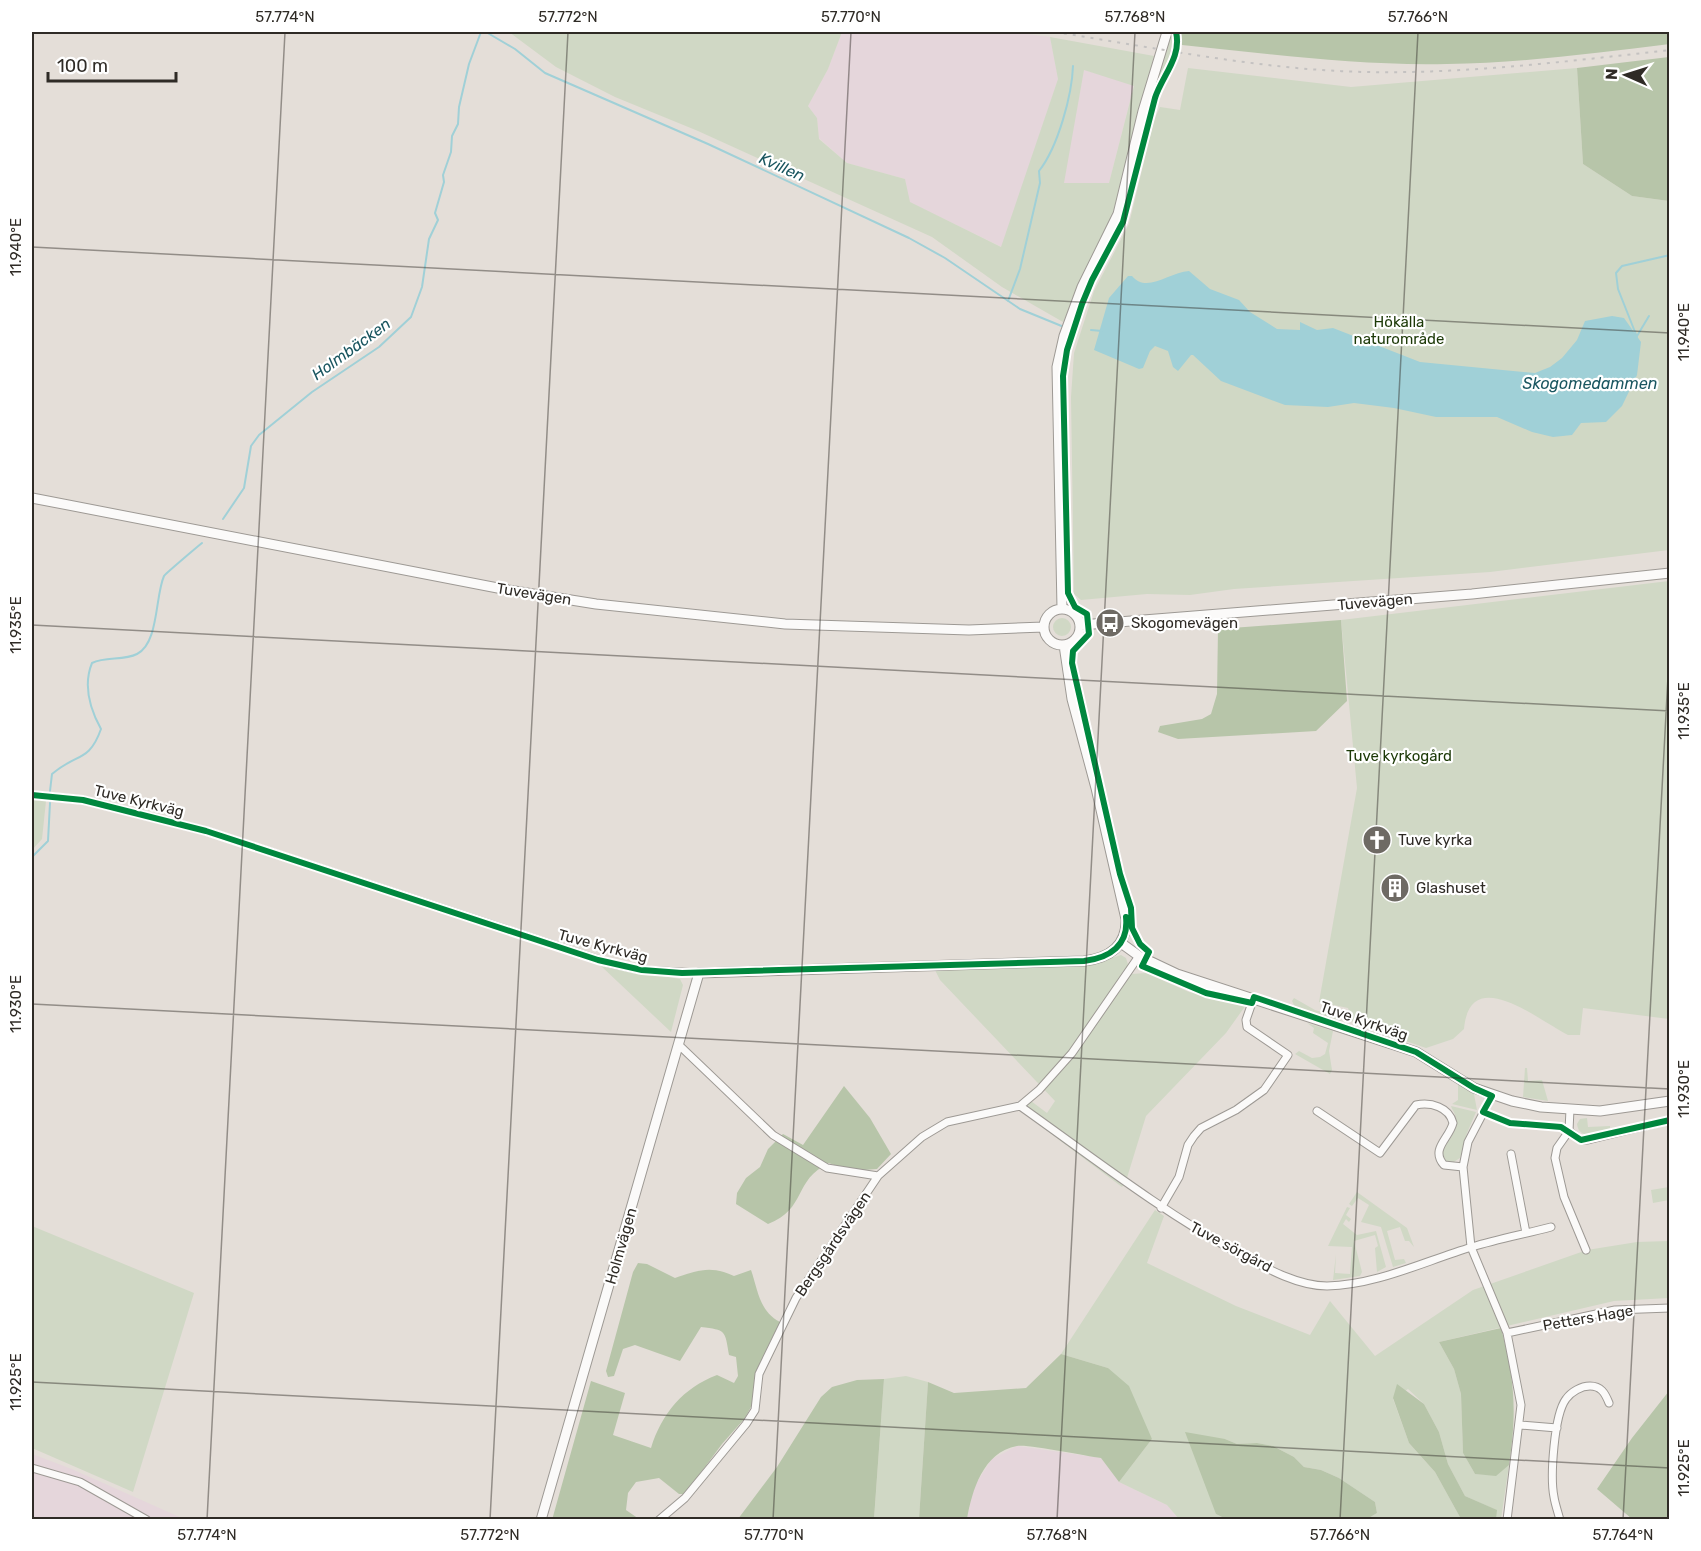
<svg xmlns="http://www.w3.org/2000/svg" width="1701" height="1551" font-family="Rubik,sans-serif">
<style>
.industrial{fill:#e5d6db}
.green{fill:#d0d8c5;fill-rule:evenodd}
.forest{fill:#b7c5a9}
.water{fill:#a0d0d7}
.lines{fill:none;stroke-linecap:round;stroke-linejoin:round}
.stream{stroke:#a0d0d7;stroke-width:2}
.street-casing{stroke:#9d9994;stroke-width:9}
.secondary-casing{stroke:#9d9994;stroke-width:11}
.street{stroke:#fbfaf9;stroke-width:7}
.secondary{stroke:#fbfaf9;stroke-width:9}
.rail{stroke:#c4c2c1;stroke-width:2;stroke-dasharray:3 6;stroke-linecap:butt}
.cycleway-casing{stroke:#fff;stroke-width:10}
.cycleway{stroke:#00873e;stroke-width:6}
.ticks{fill:none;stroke:#2f2b26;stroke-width:1.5;stroke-opacity:0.45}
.labels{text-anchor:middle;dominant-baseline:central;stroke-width:4.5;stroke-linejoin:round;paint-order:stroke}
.park-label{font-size:15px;fill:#1c3907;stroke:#fff}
.street-label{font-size:15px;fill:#2f2b26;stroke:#fff}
.poi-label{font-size:15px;fill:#2f2b26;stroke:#fff;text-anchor:start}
.water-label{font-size:16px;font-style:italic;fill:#1a5660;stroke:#fff}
.neatline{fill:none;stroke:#2f2b26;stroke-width:2}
.ticks-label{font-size:15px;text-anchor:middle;fill:#2f2b26}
</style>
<rect width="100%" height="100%" fill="#e4ded8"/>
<path class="industrial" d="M 842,32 L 1013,32 L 1050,37 L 1058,79 L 1002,247 L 909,202 L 905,179 L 847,163 L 819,138 L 817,118 L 808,106 L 828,69 Z
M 1084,70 L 1134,85 L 1109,183 L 1063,183 Z
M 1017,1446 L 1101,1458 L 1119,1482 L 1167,1505 L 1179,1519 L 967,1520 L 973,1488 L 992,1459 Z
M 32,1454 L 74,1470 L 184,1519 L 32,1519 Z"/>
<path class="green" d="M 509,32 L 842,32 L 828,69 L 808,106 L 817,118 L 819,139 L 847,163 L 905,179 L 910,202 L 1001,247 L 1058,79 L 1050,37 L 1154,56 L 1113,212 L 1063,322 L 1002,287 L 932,237 L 698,131 L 615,97 L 556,67 ZM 1084,70 L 1134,86 L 1109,183 L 1064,183 Z
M 1172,32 C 1185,47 1164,70 1156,85 Z
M 1188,68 L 1351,87 L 1577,68 L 1583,164 L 1632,196 L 1669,201 L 1669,550 L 1490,572 L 1234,589 L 1190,595 L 1147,594 L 1081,600 L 1074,594 L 1071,397 L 1074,353 L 1094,291 L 1129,224 L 1154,120 L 1160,107 L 1180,110 Z
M 1669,581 L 1669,1019 L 1583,1008 L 1580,1035 L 1568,1035 C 1538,1020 1470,963 1464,1029 L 1453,1039 L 1426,1048 L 1353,1023 L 1348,1008 L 1319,1002 L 1357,788 L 1341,620 Z
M1053 627a9 9 0 1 1 18 0a9 9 0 1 1-18 0Z
M 32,800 L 46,801 L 42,839 L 32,850 Z
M 1121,955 L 1126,958 L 1131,974 L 1146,973 L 1189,992 L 1246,1005 L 1226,1033 L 1146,1116 L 1126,1181 L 1122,1187 L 1022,1112 L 1031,1101 L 1047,1113 L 1055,1101 L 940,980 L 935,970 L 1087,966 Z
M 601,966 L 680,979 L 683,985 L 671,1032 Z
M 1294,998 L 1315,1010 L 1338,1017 L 1341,1021 L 1295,1007 L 1292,1001 Z
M 1307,1023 L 1333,1031 L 1329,1051 L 1332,1070 L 1330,1074 L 1295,1054 L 1299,1051 L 1312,1058 L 1320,1057 L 1325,1054 L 1328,1043 L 1313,1033 L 1314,1028 Z
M 1525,1068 L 1527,1068 L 1528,1081 L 1542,1080 L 1548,1101 L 1523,1097 Z
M 1458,1082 L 1474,1094 L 1477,1110 L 1452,1104 L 1458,1100 Z
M 1451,1106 L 1476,1112 L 1467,1133 L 1460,1158 L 1452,1163 L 1446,1161 L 1442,1155 C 1444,1142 1458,1134 1456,1119 C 1456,1114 1452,1110 1451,1106 Z
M 1587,1118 L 1588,1127 L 1610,1126 L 1610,1131 C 1599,1133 1579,1141 1577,1124 L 1580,1119 Z
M 1669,1187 L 1669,1200 L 1653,1203 L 1651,1190 Z
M 1357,1192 L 1407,1228 L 1414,1247 L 1409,1241 L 1405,1241 L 1400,1227 L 1387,1231 L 1395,1260 L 1404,1259 L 1406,1263 L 1393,1267 L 1381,1227 L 1361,1222 L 1369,1205 L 1358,1198 L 1352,1206 L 1349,1204 Z
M 1347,1207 L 1350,1208 L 1346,1215 L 1351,1219 L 1349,1222 L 1346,1219 L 1343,1224 L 1357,1235 L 1376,1231 L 1386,1267 L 1377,1272 L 1375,1248 L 1378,1246 L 1375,1235 L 1354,1241 L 1362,1272 L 1360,1276 L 1333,1280 L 1336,1254 L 1335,1273 L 1350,1274 L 1352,1247 L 1328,1246 Z
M 1155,1210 L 1164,1216 L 1147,1263 L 1236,1306 L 1310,1335 L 1330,1301 L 1375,1356 L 1473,1290 L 1587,1250 L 1637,1242 L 1669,1241 L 1669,1298 L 1614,1301 L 1439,1342 L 1454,1369 L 1461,1394 L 1463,1453 L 1475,1474 L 1495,1475 L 1509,1465 L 1501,1519 L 1496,1519 L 1496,1510 L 1465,1496 L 1448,1464 L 1439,1432 L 1424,1404 L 1408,1389 L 1393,1399 L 1409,1443 L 1435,1472 L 1461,1519 L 1365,1519 L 1377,1513 L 1375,1502 L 1339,1478 L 1321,1470 L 1304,1467 L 1294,1457 L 1273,1446 L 1257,1443 L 1237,1444 L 1225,1439 L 1216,1514 L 1226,1519 L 1179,1519 L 1167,1505 L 1119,1482 L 1152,1439 L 1108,1368 L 1061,1354 Z
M 32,1226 L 194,1293 L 133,1492 L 32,1448 Z
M 906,1376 L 928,1382 L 919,1519 L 874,1520 L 884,1379 Z"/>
<path class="forest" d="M 1179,32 L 1668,32 L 1670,44 C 1596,53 1521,63 1447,64 C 1358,66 1270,54 1182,45 Z
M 1669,57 L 1669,201 L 1632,196 L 1583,164 L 1577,68 Z
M 1341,620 L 1347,701 L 1316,731 L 1178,739 L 1158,732 L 1160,726 L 1202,719 L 1211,714 L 1217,694 L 1218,629 Z
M 844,1086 L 870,1118 L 891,1154 L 877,1169 L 850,1171 L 829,1163 C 793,1180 807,1209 768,1224 L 736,1204 L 737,1193 L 746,1178 L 760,1167 L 768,1149 L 783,1134 L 803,1145 Z
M 638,1263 L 647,1264 L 675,1278 C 699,1270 710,1265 734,1276 L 751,1270 C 758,1290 759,1311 780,1322 L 757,1369 L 752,1405 L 745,1418 L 722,1444 L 685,1494 L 679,1494 L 659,1478 L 636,1482 L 628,1493 L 626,1510 L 639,1519 L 552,1520 L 591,1381 L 625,1393 L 613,1435 L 651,1448 C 662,1413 683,1388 717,1375 L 734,1383 L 738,1376 L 736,1357 L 729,1355 C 725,1330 726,1330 701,1327 L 680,1361 L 635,1345 L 623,1349 L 614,1376 L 608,1377 L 606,1371 L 633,1272 Z
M 1501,1328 C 1515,1381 1517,1412 1509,1465 L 1496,1476 L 1475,1474 L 1463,1453 L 1461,1394 L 1454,1369 L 1439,1342 Z
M 1061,1354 L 1108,1368 L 1129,1386 L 1152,1439 L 1119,1482 L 1101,1458 C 1085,1456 1029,1444 1017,1446 C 983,1452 972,1491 967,1519 L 919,1519 L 928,1382 L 954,1393 L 1026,1388 Z
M 884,1379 L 874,1519 L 738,1519 L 777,1467 L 821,1397 L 832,1387 L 857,1380 Z
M 1397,1384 L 1424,1404 L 1439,1432 L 1448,1464 L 1465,1496 L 1497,1510 L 1496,1519 L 1461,1519 L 1435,1472 L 1409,1443 L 1393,1398 Z
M 1669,1391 L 1669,1519 L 1632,1519 L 1597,1489 L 1632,1438 Z
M 1185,1432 L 1225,1439 L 1237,1444 L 1257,1443 L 1273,1446 L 1294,1457 L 1304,1467 L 1321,1470 L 1339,1478 L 1375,1502 L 1377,1513 L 1365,1520 L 1226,1519 L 1216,1514 Z"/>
<path class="water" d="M 1189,271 L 1210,289 L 1239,300 L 1250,312 L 1277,329 L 1300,330 L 1300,322 L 1317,330 L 1333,328 L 1420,362 L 1535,373 L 1550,367 L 1562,358 L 1577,340 L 1585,321 L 1612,316 L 1624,318 L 1641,342 L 1637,375 L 1622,406 L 1606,422 L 1581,423 L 1572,435 L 1553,437 L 1532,432 L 1497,417 L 1436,417 L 1394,408 L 1354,403 L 1328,407 L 1285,405 L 1221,381 L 1193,355 L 1191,355 L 1178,371 L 1173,367 L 1168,351 L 1155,346 L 1150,351 L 1143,368 L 1139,369 L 1094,350 L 1109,298 L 1128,276 L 1132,276 C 1147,294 1169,272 1189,271 Z"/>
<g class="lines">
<path class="stream" d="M 486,32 L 515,49 L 545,73 L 708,144 L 909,238 L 945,258 L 1020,309 L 1064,327
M 1008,301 L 1020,269 L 1040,183 L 1039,171 C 1058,147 1072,95 1073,66
M 1091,330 L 1102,331
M 1637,336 L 1649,316
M 1637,337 L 1618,289 L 1616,273 L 1622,266 L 1670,255
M 223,519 L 244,488 L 251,446 L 259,435 L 312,392 L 379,347 L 411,317 L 422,287 L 429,239 L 438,220 L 435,213 L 444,182 L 443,175 L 451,152 L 452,136 L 458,124 L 459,107 L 469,64 L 481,32
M 50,791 L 52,774 C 76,753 89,763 101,729 C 90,709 83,685 92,663 C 106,656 123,661 137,654 C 159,643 155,596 164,576 C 165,574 197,547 202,543
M 32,857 L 48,841 L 50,803"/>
<g class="street-casing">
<path id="street" d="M 32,795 L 83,800 L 206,831 L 609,963 L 642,970 L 699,973
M 680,1046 L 773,1135 L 827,1168 L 878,1176
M 1492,1096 L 1468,1142 L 1463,1167 L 1471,1247 L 1507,1333 L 1521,1405 L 1507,1520
M 1020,1106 C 1092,1157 1161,1211 1238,1253 C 1264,1267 1297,1286 1327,1286 C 1377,1285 1425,1261 1472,1247 C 1498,1239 1525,1234 1551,1227
M 1570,1109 L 1569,1131 L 1557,1148 L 1555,1158 L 1564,1197 L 1586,1250
M 1317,1111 L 1380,1153 L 1416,1105 C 1431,1102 1449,1107 1453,1123 C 1449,1139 1430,1149 1444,1165 L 1463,1167
M 1569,1131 L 1581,1140 L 1588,1140 L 1670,1120
M 1511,1154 L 1526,1233
M 1161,1208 L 1179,1177 L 1188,1145 L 1194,1136 L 1201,1128 L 1236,1110 L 1264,1090 L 1288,1055 L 1247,1027 L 1246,1020 L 1254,997
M 1507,1333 L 1615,1310 L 1670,1308
M 1520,1425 L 1557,1428
M 32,1468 L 80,1482 L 147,1520
M 659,1520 L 685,1498 L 746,1424 L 755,1410 L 759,1374 L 796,1298 L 878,1176 L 922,1137 L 947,1122 L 1020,1106 L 1039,1090 L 1072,1053 L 1139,956
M 1560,1520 C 1558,1512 1555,1504 1554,1497 C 1550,1477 1554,1415 1566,1399 C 1571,1392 1581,1386 1590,1386 C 1601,1386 1605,1393 1609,1403"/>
</g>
<g class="secondary-casing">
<path id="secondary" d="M 32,498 L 508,590 L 596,604 L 785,624 L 969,630 L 1044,627
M 1062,608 L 1057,367 L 1064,336 L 1082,287 L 1118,214 L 1143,111 L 1167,32
M1044 627a18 18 0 1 1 36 0a18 18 0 1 1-36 0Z
M 1081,625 L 1472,594 L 1670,573
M 1121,943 L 1139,956 L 1177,974 L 1416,1052 L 1474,1088 L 1512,1101 L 1541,1107 L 1600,1111 L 1670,1101
M 541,1520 L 699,973 L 1084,961 C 1110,958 1127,946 1126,919 L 1096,788 L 1072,699 L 1064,645"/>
</g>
<use href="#street" class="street"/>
<use href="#secondary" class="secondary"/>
<path class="rail" d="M 1055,32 C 1158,48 1262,70 1366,72 C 1468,74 1569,61 1670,50"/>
<g class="cycleway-casing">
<path id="cycleway" d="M 1176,32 C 1182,57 1162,76 1155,98 L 1123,222 L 1092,280 L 1082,304 L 1067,350 L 1063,376 L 1068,593 L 1075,607 L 1087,614 L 1089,634 L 1073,651 L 1072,663 L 1120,874 L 1131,908 L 1132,928 L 1140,944 L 1149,952 L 1142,966 L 1206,993 L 1252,1003 L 1254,997 L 1416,1052 L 1474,1088 L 1492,1096 L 1483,1112 L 1510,1123 L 1561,1127 L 1581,1140 L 1670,1120
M 32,795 L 83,800 L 206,831 L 598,960 L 642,970 L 682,973 L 1084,961 C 1110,958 1129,945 1126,917"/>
</g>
<use href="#cycleway" class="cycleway"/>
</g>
<path class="ticks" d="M 32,247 L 1670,333M 32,625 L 1670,711M 32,1004 L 1670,1089M 32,1382 L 1670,1468M 207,1520 L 285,32M 490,1520 L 568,32M 773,1520 L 851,32M 1057,1520 L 1135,32M 1340,1520 L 1418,32M 1623,1520 L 1670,639"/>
<defs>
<g id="bus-disc" transform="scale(1.5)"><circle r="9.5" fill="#6e6a64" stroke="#fff"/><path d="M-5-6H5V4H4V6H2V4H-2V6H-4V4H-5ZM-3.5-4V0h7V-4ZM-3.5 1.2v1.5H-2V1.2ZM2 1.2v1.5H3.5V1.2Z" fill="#fff"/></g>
<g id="church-disc" transform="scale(1.5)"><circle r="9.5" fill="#6e6a64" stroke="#fff"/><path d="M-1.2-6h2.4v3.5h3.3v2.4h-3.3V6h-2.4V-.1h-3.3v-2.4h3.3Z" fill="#fff"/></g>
<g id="building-disc" transform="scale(1.5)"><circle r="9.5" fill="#6e6a64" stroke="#fff"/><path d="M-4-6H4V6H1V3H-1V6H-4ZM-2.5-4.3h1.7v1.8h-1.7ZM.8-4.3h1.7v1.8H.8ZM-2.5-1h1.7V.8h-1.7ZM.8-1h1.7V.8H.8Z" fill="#fff"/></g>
</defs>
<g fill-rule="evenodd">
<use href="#bus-disc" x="1110" y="623"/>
<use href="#church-disc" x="1377" y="840"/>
<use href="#building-disc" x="1395" y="888"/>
</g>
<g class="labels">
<g class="park-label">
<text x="1399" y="322">Hökälla<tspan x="1399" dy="17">naturområde</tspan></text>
<text x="1399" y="756">Tuve kyrkogård</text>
</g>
<g class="street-label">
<text transform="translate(534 594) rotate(9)">Tuvevägen</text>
<text transform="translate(1375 602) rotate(-5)">Tuvevägen</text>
<text transform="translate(139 801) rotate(14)">Tuve Kyrkväg</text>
<text transform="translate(603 946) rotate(15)">Tuve Kyrkväg</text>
<text transform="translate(1364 1021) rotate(19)">Tuve Kyrkväg</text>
<text transform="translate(833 1244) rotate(-56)">Bergsgårdsvägen</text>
<text transform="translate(621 1246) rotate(-74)">Holmvägen</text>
<text transform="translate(1231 1247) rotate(28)">Tuve sörgård</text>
<text transform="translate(1588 1318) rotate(-10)">Petters Hage</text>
</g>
<g class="poi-label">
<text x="1131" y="623">Skogomevägen</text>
<text x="1398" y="840">Tuve kyrka</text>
<text x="1416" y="888">Glashuset</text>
</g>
<g class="water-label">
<text transform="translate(782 167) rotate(24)">Kvillen</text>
<text transform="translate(351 349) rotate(-36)">Holmbäcken</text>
<text x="1590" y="383">Skogomedammen</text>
</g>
</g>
<rect width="1701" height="1551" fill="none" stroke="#ffffff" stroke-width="66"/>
<g transform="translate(1626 75) rotate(273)" stroke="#ffffff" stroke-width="4.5" paint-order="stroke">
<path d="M0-4.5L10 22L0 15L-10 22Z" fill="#2f2b26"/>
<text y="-9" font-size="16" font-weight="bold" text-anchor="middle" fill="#2f2b26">N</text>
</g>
<path d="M48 72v9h128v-9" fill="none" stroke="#2f2b26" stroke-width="3"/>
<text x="57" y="72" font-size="18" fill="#2f2b26" stroke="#ffffff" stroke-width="4.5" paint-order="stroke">100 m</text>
<rect x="33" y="33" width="1635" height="1485" class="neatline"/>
<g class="ticks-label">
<text x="285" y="22">57.774°N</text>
<text x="568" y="22">57.772°N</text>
<text x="851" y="22">57.770°N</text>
<text x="1135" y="22">57.768°N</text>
<text x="1418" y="22">57.766°N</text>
<text transform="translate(16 247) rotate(-90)" y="5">11.940°E</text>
<text transform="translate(1684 332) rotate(-90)" y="5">11.940°E</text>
<text transform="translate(16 625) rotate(-90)" y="5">11.935°E</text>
<text transform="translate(1684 711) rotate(-90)" y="5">11.935°E</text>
<text transform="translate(16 1004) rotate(-90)" y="5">11.930°E</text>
<text transform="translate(1684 1089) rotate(-90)" y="5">11.930°E</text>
<text transform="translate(16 1382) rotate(-90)" y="5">11.925°E</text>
<text transform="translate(1684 1468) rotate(-90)" y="5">11.925°E</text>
<text x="207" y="1540">57.774°N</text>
<text x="490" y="1540">57.772°N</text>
<text x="774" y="1540">57.770°N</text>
<text x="1057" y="1540">57.768°N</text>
<text x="1340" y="1540">57.766°N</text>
<text x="1623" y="1540">57.764°N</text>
</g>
</svg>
